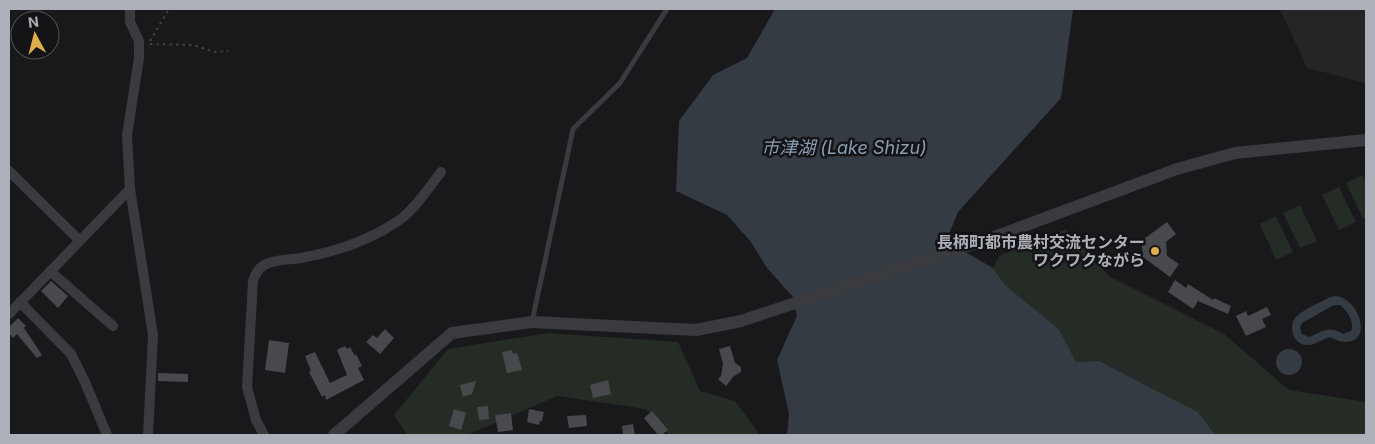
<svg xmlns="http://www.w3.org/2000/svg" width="1375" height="444" font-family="Inter,'Noto Sans JP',sans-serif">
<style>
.built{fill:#252527}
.green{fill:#252c26}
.water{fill:#343b42;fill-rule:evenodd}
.building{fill:#48494d}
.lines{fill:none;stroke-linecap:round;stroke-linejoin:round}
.path{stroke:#404246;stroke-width:2;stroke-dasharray:2.5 4;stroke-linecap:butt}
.service{stroke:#3a3b3f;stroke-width:5}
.minor{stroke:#3a3b3f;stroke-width:10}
.tertiary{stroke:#3a3b3f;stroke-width:12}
.poi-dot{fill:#dfae4c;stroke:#141416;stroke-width:2}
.labels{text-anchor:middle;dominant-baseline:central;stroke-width:5;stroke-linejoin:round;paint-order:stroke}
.poi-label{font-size:16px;font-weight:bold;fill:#adb0b9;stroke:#141416;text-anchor:end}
.water-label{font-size:18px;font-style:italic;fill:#889db0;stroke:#141416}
</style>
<rect width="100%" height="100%" fill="#19191b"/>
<path class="built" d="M 1280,9 L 1366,9 L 1366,83 L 1307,68 Z"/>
<path class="green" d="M 1363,175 L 1366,183 L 1366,217 L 1363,219 L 1346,183 Z
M 1339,187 L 1356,222 L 1339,230 L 1322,195 Z
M 1300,205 L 1317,241 L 1300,248 L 1283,213 Z
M 1276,216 L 1293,252 L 1276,260 L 1260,224 Z
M 1066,229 L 1109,276 L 1224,334 L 1289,390 L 1366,402 L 1366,435 L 1215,435 L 1198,412 L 1099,361 L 1076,362 L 1059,329 L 1006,286 L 993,268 L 999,256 Z
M 548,333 L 678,342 L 700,391 L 735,401 L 760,435 L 669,435 L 646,409 L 557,396 L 467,435 L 407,435 L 394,415 L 448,349 Z"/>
<path class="water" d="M 775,9 L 1073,9 L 1061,98 L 958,212 L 946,241 L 993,268 L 1006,286 L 1059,329 L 1076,362 L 1099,361 L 1198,412 L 1215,435 L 787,435 L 789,414 L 777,360 L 797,316 L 793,297 L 767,268 L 751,242 L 727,215 L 676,191 L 679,121 L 713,75 L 747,58 Z
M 1336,296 C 1360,299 1373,343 1345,342 C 1339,342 1335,339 1330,337 C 1322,339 1316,345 1308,345 C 1294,346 1287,327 1296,317 C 1305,308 1320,303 1330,297 ZM 1334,305 L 1340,305 C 1347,310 1355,322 1351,331 L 1343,334 C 1328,325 1324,331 1309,337 L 1302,334 L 1300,328 L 1302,323 Z
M1276 362a13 13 0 1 1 26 0a13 13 0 1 1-26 0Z"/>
<path class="building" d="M 1167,222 L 1176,234 L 1166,242 L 1167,256 L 1179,264 L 1170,277 L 1143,257 L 1141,241 Z
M 1175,280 L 1186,288 L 1188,284 L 1213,300 L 1214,298 L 1231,306 L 1228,314 L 1198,301 L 1193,309 L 1168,292 Z
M 51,281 L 68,296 L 58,308 L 41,291 Z
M 1267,307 L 1271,315 L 1262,319 L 1266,327 L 1246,336 L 1236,316 L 1246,311 L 1248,316 Z
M 18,318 L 26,326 L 24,328 L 42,355 L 37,358 L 17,334 L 13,338 L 9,333 L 9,327 Z
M 385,329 L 394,338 L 380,354 L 366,342 L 373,335 L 377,338 Z
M 269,340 L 289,343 L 285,373 L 265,370 Z
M 345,346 L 347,349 L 350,347 L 355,356 L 356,354 L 362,366 L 358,368 L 364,380 L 326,400 L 325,395 L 322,397 L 309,372 L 311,371 L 305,356 L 315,352 L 330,383 L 347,375 L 337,350 Z
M 730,346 L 735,363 L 741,367 L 741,372 L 734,376 L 726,386 L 718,379 L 721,376 L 723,364 L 719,349 Z
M 512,350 L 513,354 L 517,353 L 522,370 L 507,373 L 502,352 Z
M 158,373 L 188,374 L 188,382 L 158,381 Z
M 608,380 L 611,394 L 593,398 L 590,385 Z
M 476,381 L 472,394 L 463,397 L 460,385 Z
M 488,406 L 489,419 L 479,420 L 477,407 Z
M 454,409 L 466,413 L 461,430 L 449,426 Z
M 529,409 L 544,412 L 542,421 L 540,421 L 539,425 L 527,422 Z
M 652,411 L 668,430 L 662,435 L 658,435 L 644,418 Z
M 511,413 L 513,430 L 498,432 L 495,415 Z
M 586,415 L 587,426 L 569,428 L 567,416 Z
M 633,424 L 635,435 L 623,435 L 622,426 Z"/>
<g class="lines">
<path class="path" d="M 150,41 L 169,9
M 150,44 L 193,45 L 215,52 L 228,51"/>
<path class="service" d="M 532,322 L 573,129 L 620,83 L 667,9"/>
<path class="minor" d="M 9,171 L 79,240
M 130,189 L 153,335 L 148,435
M 50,271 L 113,326
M 20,302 L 71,354 L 85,382 L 107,435
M 9,314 L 130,189 L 127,135 L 139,58 L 139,41 L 130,22 L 130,9
M 264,435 L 256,420 L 247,387 L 253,281 C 255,274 258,269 264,265 C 275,259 289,260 301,258 C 335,252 370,240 398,221 C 413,212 430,186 441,172"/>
<path class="tertiary" d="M 334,435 L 452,333 L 532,322 L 696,330 L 741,321 L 994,237 L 1177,169 L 1235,153 L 1366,140"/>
</g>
<circle class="poi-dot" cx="1155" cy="251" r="5"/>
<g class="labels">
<g class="poi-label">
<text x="1145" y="242">長柄町都市農村交流センター<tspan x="1145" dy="18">ワクワクながら</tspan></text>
</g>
<g class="water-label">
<text x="844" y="147">市津湖 (Lake Shizu)</text>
</g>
</g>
<rect width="1375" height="444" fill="none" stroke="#adb0b9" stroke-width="20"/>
<g transform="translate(35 35) rotate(353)"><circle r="24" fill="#141416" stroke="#515257"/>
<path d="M0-4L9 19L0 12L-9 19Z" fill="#dfae4c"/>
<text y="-8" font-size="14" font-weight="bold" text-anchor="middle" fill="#adb0b9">N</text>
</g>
</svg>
